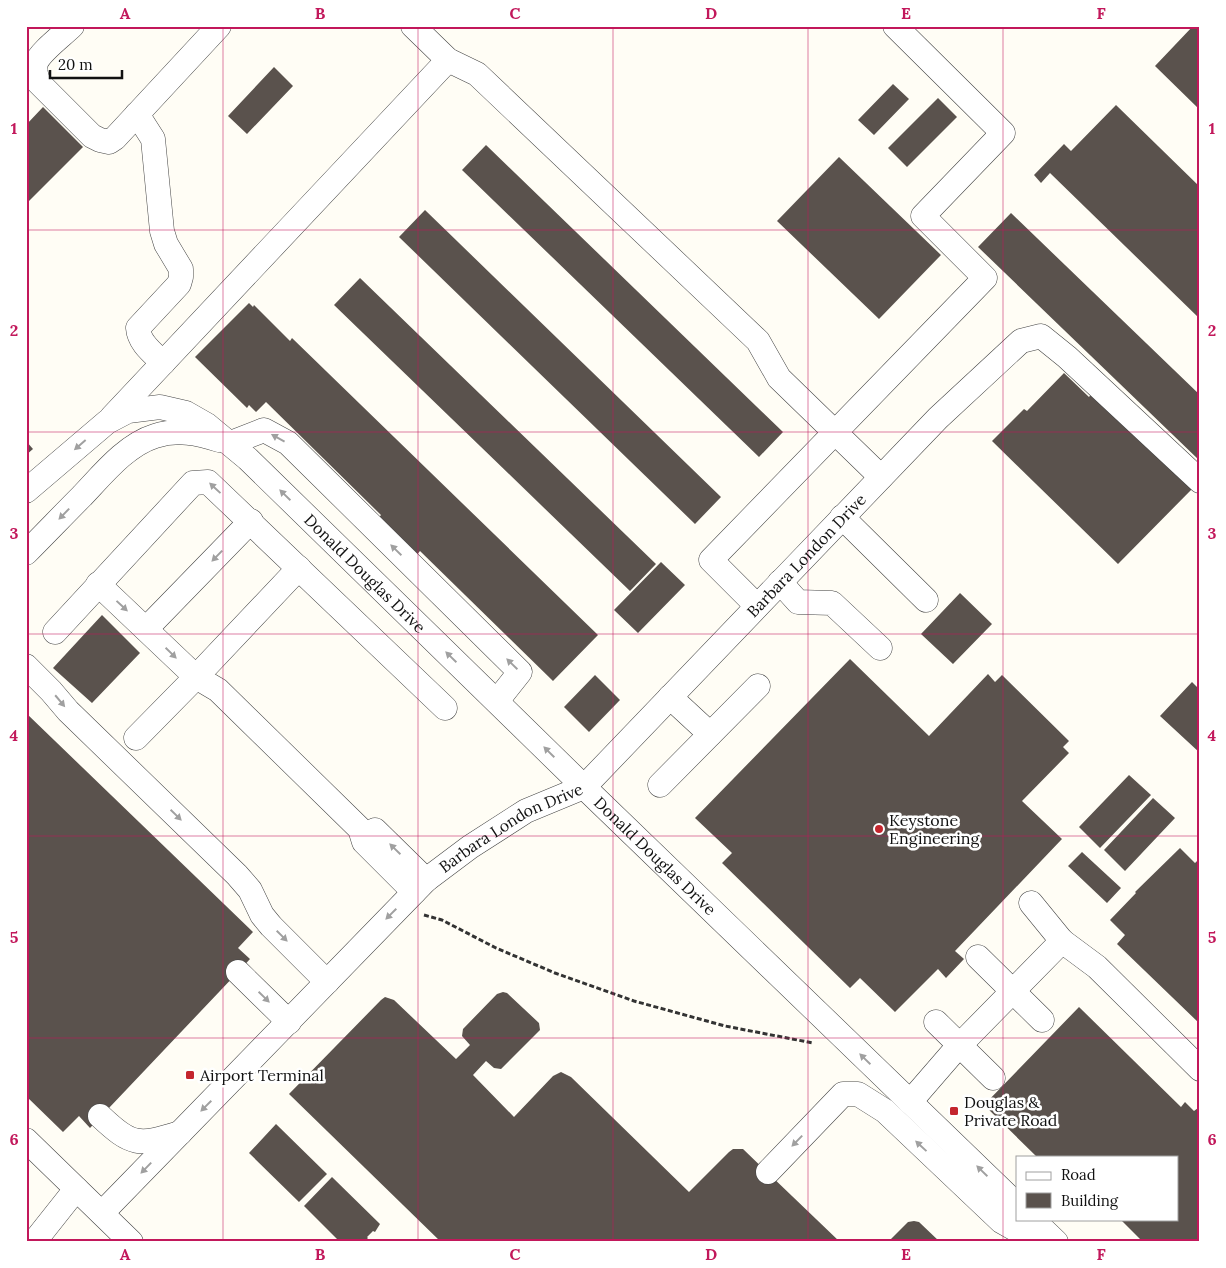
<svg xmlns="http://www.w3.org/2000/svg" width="1226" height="1268" font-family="Lora,serif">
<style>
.building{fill:#5a524d}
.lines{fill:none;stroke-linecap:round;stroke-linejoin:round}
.minor-casing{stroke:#444;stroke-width:25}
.path{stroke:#333;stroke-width:3;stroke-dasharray:5 2.5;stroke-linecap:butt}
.minor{stroke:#fff;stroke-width:24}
.oneway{fill:#a0a0a0}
.grid{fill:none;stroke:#c2185b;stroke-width:1;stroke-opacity:0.55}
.poi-dot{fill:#c4262e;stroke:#fff;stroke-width:2}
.labels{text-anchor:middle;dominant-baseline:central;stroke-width:5;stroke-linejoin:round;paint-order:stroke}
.street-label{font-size:16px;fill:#111;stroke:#fff}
.poi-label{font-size:16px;fill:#111;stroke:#fff;text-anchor:start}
.neatline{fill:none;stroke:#c2185b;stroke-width:2}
.grid-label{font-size:16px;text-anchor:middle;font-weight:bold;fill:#c2185b}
</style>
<rect width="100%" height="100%" fill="#fffdf5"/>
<path class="building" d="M 1193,26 L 1200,26 L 1200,110 L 1155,66 Z
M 274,67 L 293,86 L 247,134 L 228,116 Z
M 893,84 L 909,99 L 874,135 L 858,120 Z
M 938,98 L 957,117 L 907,167 L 888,148 Z
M 1116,105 L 1200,187 L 1200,319 L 1050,173 L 1041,183 L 1034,175 L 1064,144 L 1071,151 Z
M 43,107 L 83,147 L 26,204 L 26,125 Z
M 486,145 L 783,432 L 759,457 L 462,170 Z
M 839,157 L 941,255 L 879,319 L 777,221 Z
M 425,210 L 721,497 L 695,524 L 399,237 Z
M 1011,213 L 1200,395 L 1200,461 L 978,247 Z
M 360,278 L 656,564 L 630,591 L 334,305 Z
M 249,303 L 253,307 L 254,305 L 290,341 L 292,338 L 598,635 L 553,681 L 420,551 L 415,557 L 377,520 L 381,515 L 266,402 L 256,412 L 249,405 L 247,408 L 195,357 Z
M 1064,373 L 1089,397 L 1092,393 L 1192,489 L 1118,564 L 992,441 L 1024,409 L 1027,411 Z
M 26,441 L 33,449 L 26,455 Z
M 661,562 L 685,585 L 638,633 L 614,610 Z
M 960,593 L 992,624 L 953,664 L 921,634 Z
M 102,615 L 140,653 L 92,703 L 53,668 Z
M 850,659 L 929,736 L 988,674 L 995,682 L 1002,675 L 1069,741 L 1063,747 L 1069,753 L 1022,801 L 1062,839 L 955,951 L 964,959 L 946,978 L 938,969 L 895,1012 L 860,978 L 850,988 L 722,863 L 732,853 L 695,818 Z
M 595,675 L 620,700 L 589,732 L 564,707 Z
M 1192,682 L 1200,690 L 1200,753 L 1160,716 Z
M 26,713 L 253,932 L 238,948 L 250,959 L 238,972 L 90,1128 L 79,1116 L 63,1132 L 26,1096 Z
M 1129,775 L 1151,795 L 1100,848 L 1079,827 Z
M 1153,798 L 1175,818 L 1125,871 L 1104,850 Z
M 1180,848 L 1195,863 L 1200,858 L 1200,1024 L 1117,944 L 1125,935 L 1110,920 L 1136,893 L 1135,892 Z
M 1082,852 L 1121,888 L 1107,903 L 1068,866 Z
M 503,992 L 507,993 L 539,1023 L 540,1030 L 501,1069 L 494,1068 L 486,1061 L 473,1075 L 514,1117 L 553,1076 L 561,1072 L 571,1077 L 689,1192 L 729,1152 L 733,1149 L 743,1149 L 840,1242 L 441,1242 L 289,1094 L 381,1000 L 385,997 L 394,1000 L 456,1059 L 470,1045 L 462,1036 L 463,1029 L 497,994 Z
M 1079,1007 L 1181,1107 L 1185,1102 L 1194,1111 L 1198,1108 L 1200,1110 L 1200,1242 L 1143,1242 L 1120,1219 L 1177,1219 L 1177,1157 L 1037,1157 L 984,1105 Z
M 276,1124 L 327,1174 L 299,1202 L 249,1153 Z
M 332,1177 L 380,1224 L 375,1232 L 373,1231 L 367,1237 L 368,1238 L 365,1241 L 340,1242 L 304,1206 Z
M 914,1221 L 919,1222 L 940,1242 L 888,1242 L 908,1222 Z"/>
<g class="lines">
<g class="minor-casing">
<g id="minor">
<path d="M 72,26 C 63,35 40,52 36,63 C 34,70 36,76 39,83 L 92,136 L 100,140 L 109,142 L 115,138 L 219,26"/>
<path d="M 413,26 L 448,60 L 477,74 L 758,341 L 779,378 L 881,477"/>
<path d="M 137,114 L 153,139 L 162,231 L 166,244 L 181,269 L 181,277 L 179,284 L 138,328 C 139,343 153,353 163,363"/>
<path d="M 112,417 L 448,60"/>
<path d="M 231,443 L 264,430 L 288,443 L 520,672 L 497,701"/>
<path id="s1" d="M 26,491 L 107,422 L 128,411 L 160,407 L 186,413 L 207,425 L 248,459 L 584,787 L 1017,1205"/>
<path d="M 842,517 L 926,600"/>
<path d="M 26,553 C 45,534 63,515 82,496 C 103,474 126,445 155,436 C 177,429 198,433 219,440"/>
<path d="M 780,582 L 798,602 L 832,603 L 880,648"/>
<path d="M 98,584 L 196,677 L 218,690 L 360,829 L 364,842 L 414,892"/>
<path d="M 757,606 L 711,560 L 985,278 L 923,216 L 1003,133 L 895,26"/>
<path d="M 146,629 L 251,521"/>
<path d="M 55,632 L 193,483 L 208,482 L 445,708"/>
<path d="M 26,666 L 51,691 L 68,711 L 237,875 L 250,890 L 262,915 L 271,926 L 327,982"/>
<path d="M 670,697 L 710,734"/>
<path d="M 136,738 L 196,677 L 299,568"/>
<path d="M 660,785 L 758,686"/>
<path d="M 375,830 L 426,880"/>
<path d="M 1031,903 L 1062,941"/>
<path d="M 978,957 L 1042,1020"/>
<path d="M 238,972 L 289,1022"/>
<path d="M 936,1022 L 993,1078"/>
<path d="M 910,1102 L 955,1050 L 1062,941 L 1097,967 L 1200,1069"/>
<path d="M 100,1116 C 132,1146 138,1146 180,1133"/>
<path d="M 26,1140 L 131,1242"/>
<path d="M 768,1172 L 843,1094 L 858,1094 L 885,1111 L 1001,1221 L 1031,1238 L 1040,1242"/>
<path id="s2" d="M 102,1213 L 426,880 L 470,847 L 526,811 L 584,787 L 938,418 L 1021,341 L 1041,336 L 1067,357 L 1200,481"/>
<path d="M 1032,1219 L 1056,1242"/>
<path d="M 34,1242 L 76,1189"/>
</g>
</g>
<path class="path" d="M 424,915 L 442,920 L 496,948 L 555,973 L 634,1001 L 725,1026 L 813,1043"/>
<use href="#minor" class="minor"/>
</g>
<defs><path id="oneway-solid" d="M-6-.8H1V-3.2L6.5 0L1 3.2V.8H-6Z" transform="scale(1.25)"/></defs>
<g class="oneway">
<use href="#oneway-solid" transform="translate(278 438) rotate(-151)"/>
<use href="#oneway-solid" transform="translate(80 445) rotate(139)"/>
<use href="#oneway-solid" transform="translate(215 488) rotate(-137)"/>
<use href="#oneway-solid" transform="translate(285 495) rotate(-136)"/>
<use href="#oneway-solid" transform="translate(64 514) rotate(134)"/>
<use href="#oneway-solid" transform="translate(396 550) rotate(-136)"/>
<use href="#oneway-solid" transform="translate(217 556) rotate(134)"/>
<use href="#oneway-solid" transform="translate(122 606) rotate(43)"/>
<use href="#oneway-solid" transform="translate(171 653) rotate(44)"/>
<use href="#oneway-solid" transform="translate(451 657) rotate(-136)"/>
<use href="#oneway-solid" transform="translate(512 664) rotate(-136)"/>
<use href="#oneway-solid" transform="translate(60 701) rotate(50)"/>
<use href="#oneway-solid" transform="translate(549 752) rotate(-135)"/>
<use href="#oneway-solid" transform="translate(176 815) rotate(44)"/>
<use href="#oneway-solid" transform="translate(395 849) rotate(-136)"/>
<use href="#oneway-solid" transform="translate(391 914) rotate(135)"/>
<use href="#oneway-solid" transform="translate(282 936) rotate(45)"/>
<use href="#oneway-solid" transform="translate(264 997) rotate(44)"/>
<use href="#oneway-solid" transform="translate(865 1059) rotate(-136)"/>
<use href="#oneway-solid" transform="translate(206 1106) rotate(135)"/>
<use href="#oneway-solid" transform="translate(797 1141) rotate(134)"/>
<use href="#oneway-solid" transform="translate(921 1146) rotate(-137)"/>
<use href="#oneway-solid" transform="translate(146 1168) rotate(134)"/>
<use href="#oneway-solid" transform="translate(982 1171) rotate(-136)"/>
</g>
<path class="grid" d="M 223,26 L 223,1242M 418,26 L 418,1242M 613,26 L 613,1242M 808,26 L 808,1242M 1003,26 L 1003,1242M 26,230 L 1200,230M 26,432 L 1200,432M 26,634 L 1200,634M 26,836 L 1200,836M 26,1038 L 1200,1038"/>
<g class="poi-dot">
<circle cx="879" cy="829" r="5"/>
<rect x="185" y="1070" width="10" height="10" rx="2.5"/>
<rect x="949" y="1106" width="10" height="10" rx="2.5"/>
</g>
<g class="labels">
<g class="street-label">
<text stroke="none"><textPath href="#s2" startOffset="970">Barbara London Drive</textPath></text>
<text stroke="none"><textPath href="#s1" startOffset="430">Donald Douglas Drive</textPath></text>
<text stroke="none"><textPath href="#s2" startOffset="565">Barbara London Drive</textPath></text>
<text stroke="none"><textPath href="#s1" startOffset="835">Donald Douglas Drive</textPath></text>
</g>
<g class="poi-label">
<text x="889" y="820">Keystone<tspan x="889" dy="18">Engineering</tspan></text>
<text x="200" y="1075">Airport Terminal</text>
<text x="964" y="1102">Douglas &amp;<tspan x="964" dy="18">Private Road</tspan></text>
</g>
</g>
<rect width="1226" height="1268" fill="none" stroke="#ffffff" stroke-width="55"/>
<rect x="1016" y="1156" width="162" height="65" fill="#ffffff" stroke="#a0a0a0"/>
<rect x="1026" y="1172" width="25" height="8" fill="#ffffff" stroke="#a0a0a0"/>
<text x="1061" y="1180" font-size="15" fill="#111111">Road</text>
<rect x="1026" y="1193" width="25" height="15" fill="#5a524d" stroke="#a0a0a0"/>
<text x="1061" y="1206" font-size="15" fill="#111111">Building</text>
<path d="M50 70v8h72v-8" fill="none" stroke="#111111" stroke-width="2.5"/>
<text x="58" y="70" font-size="15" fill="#111111" stroke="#ffffff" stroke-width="4" paint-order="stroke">20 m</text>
<rect x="28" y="28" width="1170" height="1212" class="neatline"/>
<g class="grid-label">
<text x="125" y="19">A</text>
<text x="320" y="19">B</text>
<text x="515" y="19">C</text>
<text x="711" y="19">D</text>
<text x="906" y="19">E</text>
<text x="1101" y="19">F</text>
<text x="14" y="134">1</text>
<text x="1212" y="134">1</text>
<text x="14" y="336">2</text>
<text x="1212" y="336">2</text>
<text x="14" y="539">3</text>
<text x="1212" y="539">3</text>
<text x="14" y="741">4</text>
<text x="1212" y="741">4</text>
<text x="14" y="943">5</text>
<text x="1212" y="943">5</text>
<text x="14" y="1145">6</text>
<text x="1212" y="1145">6</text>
<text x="125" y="1260">A</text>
<text x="320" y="1260">B</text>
<text x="515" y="1260">C</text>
<text x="711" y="1260">D</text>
<text x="906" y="1260">E</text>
<text x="1101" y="1260">F</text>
</g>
</svg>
